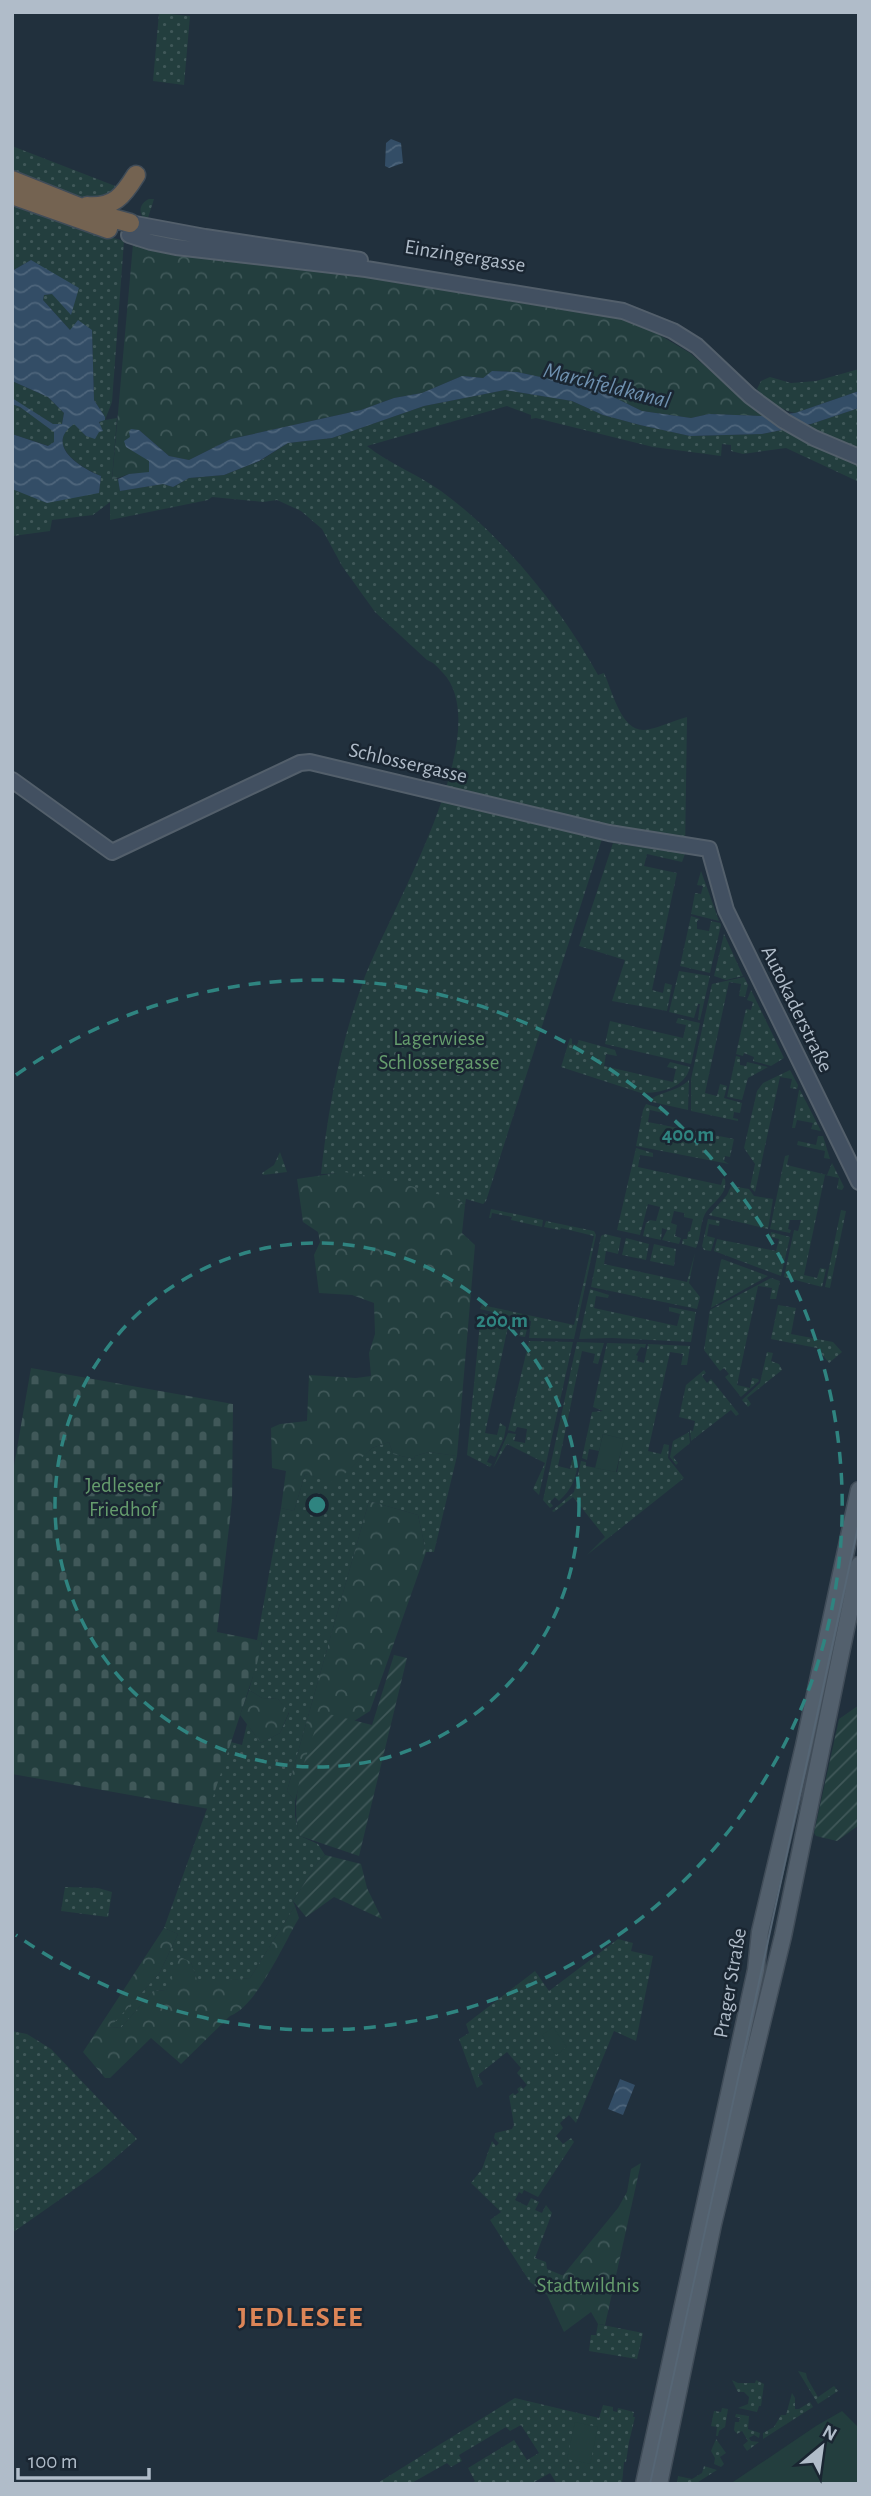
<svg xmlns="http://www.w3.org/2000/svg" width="871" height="2496" font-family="'Alegreya Sans',sans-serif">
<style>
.grass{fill:url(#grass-dots)}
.forest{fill:url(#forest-crowns)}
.cemetery{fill:url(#cemetery-stones)}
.garden{fill:url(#garden-furrows)}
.pitch{fill:#233e3e}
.water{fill:url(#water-waves)}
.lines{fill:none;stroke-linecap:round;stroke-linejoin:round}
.secondary-casing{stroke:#535f6b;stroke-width:18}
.primary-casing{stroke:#414d59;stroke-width:19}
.highway-casing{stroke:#404c58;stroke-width:21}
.secondary{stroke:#425061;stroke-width:14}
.primary{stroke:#53606d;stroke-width:16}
.highway{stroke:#746351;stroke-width:18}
.tram{stroke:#566675;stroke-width:2}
.ring{fill:none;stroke:#2f8480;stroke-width:3.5;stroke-dasharray:12 9}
.labels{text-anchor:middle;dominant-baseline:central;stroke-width:5;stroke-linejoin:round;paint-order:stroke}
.street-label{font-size:21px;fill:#b0bcc9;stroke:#1a2632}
.park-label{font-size:21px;fill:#659c6d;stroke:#1a2632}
.water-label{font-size:23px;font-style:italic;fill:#6e90af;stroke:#1a2632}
.district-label{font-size:28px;font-weight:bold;letter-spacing:2px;fill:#dd8557;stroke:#1a2632}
.centre{fill:#2f8480;stroke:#1a2632;stroke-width:3.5}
.ring-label{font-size:21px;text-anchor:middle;font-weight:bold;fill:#2f8480;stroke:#1a2632;stroke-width:5;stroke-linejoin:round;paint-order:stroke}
</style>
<defs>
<pattern id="grass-dots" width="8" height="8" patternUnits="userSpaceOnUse" patternTransform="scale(1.75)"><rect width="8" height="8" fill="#233e3e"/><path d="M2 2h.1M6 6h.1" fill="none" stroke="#405859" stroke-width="1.8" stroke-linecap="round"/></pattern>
<pattern id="forest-crowns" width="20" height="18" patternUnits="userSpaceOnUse" patternTransform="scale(1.75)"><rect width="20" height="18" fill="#233e3e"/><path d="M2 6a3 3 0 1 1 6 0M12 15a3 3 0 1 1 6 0" fill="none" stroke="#405859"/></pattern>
<pattern id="cemetery-stones" width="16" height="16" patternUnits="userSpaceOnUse" patternTransform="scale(1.75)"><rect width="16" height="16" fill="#233e3e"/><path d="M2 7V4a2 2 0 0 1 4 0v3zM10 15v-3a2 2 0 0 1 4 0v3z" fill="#405859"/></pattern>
<pattern id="garden-furrows" width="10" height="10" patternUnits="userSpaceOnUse" patternTransform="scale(1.75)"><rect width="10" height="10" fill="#233e3e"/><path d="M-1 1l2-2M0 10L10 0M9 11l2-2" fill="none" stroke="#405859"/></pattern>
<pattern id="water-waves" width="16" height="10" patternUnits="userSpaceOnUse" patternTransform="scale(1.75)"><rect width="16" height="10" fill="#334d66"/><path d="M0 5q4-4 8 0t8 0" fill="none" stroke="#4e657b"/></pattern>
</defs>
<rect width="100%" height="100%" fill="#21303d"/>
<path class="grass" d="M 159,13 L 190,16 L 184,85 L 153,81 Z
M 12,146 L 123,189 L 95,204 L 12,173 Z
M 149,199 L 154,199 L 147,221 C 138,215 138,204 149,199 Z
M 12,202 L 86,230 L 124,241 L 112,402 L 105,420 L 117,418 L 112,479 L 118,479 L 120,491 L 163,484 L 173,487 L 189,478 L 224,475 L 260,461 L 288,443 L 332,438 L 424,406 L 505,390 L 572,401 L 603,415 L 640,425 L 690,436 L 762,434 L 783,430 L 803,441 L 859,464 L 859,482 L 786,448 L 743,454 L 731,451 L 731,445 L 722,444 L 721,456 L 653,447 L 536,418 L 531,419 L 531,415 L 507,406 L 367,446 C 390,464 417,474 441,491 C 502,535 562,609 598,675 L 604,673 C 612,690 621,731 644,730 C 657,729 674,720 687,717 L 685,854 L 682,862 L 647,854 L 644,866 L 677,873 L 652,990 L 663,993 L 665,983 L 672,985 L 667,1011 L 612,1001 L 625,960 L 579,946 L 613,843 L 666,851 L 602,839 L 486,1201 L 483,1204 L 466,1199 L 465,1205 L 460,1201 C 413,1189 371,1170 321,1174 C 328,1109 340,1044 363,982 C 386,917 499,733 443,673 C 437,667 435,663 427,660 L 375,612 L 342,566 L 322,529 L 301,511 L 277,500 L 263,502 L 212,497 L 208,500 L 110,520 L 110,502 L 93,515 L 52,520 L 50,531 L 13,536 L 12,489 L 99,493 L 101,476 C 80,467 44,445 74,423 L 86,436 L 105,417 L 94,400 L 92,330 L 71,331 L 43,300 L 44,295 L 52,294 L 31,260 L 12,271 Z
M 859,369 L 859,391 L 795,413 C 780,410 766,400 757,389 L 761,381 L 770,377 L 791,383 L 816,381 Z
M 12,381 L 48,397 L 64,413 L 62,424 L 53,424 L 12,399 Z
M 12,404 C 27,409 43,421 54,432 L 54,442 L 49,446 L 12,434 Z
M 859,408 L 859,451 L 808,427 L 811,424 Z
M 701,871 L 719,921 L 691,914 L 695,893 L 701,894 L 703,886 L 697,885 Z
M 691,916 L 700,919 L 697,921 L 697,929 L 709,931 L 711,921 L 720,923 L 721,925 L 710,973 L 680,966 Z
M 724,934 L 743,976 L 726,980 L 714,976 Z
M 679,971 L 710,976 L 700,1020 L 698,1020 L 700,1004 L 698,1004 L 694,1018 L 669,1012 Z
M 744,977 L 748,985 L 745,997 L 739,996 L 741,984 L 729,982 L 705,1093 L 717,1096 L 720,1084 L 727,1086 L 724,1098 L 742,1103 L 740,1113 L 734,1112 L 733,1118 L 738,1119 L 738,1121 L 691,1111 L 691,1079 L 712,984 Z
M 751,990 L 784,1058 L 771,1066 L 753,1061 L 754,1057 L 744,1053 L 743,1056 L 736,1054 L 746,1009 L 751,1010 L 753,1002 L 747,1000 Z
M 678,1018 L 700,1023 L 691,1064 L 605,1044 L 610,1021 L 683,1038 L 686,1025 L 676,1023 Z
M 570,1038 L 572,1039 L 572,1044 L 577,1045 L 579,1040 L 615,1050 L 617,1056 L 606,1054 L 604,1066 L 673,1082 L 676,1069 L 667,1067 L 670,1062 L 690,1067 C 685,1088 661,1093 641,1093 L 561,1067 Z
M 736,1056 L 740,1057 L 740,1065 L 746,1066 L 747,1062 L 768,1067 L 748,1078 L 742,1100 L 727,1097 Z
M 790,1070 L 798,1085 L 797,1089 L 790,1088 L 792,1079 L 780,1077 L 755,1192 L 750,1187 L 755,1164 L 744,1148 L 757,1091 L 763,1083 Z
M 689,1080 L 688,1110 L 648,1101 C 661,1091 677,1092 689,1080 Z
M 799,1090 L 800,1090 L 821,1131 L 811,1129 L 813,1123 L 797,1120 L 795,1128 L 792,1128 Z
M 646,1104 L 663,1109 L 663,1113 L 650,1110 L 648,1122 L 734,1139 L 730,1157 L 725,1156 L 724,1161 L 729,1164 L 636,1146 L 643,1110 Z
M 818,1136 L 823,1136 L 830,1159 L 824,1158 L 825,1151 L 797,1145 L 798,1141 L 816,1145 Z
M 636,1148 L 653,1153 L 653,1157 L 640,1155 L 638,1167 L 721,1185 L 723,1178 L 725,1179 C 728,1195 713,1201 705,1214 C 700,1223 701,1238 696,1248 L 682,1244 L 683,1239 L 687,1239 L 688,1232 L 690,1231 L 693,1219 L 684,1217 L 684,1213 L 674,1211 L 671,1223 L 677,1225 L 675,1236 L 681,1238 L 679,1244 L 662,1240 L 667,1230 L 662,1228 L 661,1240 L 643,1236 L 646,1223 L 650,1220 L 656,1221 L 660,1207 L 648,1204 L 640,1235 L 617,1230 Z
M 280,1152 L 287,1172 L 263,1175 L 262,1173 L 274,1165 Z
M 789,1155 L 787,1165 L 827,1175 L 832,1163 L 844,1187 L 842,1190 L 837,1189 L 839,1178 L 825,1175 L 804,1275 L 817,1278 L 820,1268 L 826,1269 L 822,1287 L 784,1277 L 794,1230 L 798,1231 L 801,1220 L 790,1220 L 788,1229 L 791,1230 L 790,1233 L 770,1229 L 785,1156 Z
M 731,1186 L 749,1189 L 754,1196 L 773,1199 L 768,1229 L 709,1215 L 727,1195 Z
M 491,1209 L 543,1220 L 542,1227 L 511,1220 L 512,1217 L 492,1213 L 491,1218 L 489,1218 Z
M 841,1210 L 846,1211 L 830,1288 L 825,1287 Z
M 708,1219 L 720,1221 L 719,1226 L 709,1224 L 707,1236 L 715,1238 L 711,1251 L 704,1250 L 702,1246 Z
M 546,1221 L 594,1231 L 596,1235 L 574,1339 L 529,1338 L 531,1321 L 480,1309 L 482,1305 L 574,1325 L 594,1236 L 561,1228 L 560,1230 L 544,1227 Z
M 771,1232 L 790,1237 L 781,1276 L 714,1251 L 717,1239 L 776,1251 L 779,1239 L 770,1237 Z
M 605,1234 L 621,1238 L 618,1254 L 606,1251 L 604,1264 L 687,1282 L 695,1253 L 689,1283 L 700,1297 L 697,1309 L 591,1287 L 601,1236 Z
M 626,1238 L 649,1244 L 646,1260 L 622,1255 Z
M 654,1244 L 676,1249 L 674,1266 L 650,1261 Z
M 722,1259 L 768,1276 L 711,1308 L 721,1260 Z
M 771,1278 L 780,1281 L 776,1299 L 770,1299 L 772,1288 L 758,1286 L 737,1385 L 750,1388 L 752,1378 L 758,1379 L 759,1381 L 741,1397 L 725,1377 L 729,1374 L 724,1368 L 720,1371 L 704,1350 L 710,1310 Z
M 590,1289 L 609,1295 L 608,1298 L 596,1296 L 594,1308 L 677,1326 L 680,1314 L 669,1311 L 669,1307 L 696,1312 L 691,1342 L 612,1338 L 579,1339 Z
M 778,1305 L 796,1308 L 791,1334 L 833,1342 L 842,1352 L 829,1363 L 817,1348 L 771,1339 Z
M 481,1313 L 525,1322 L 528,1325 L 525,1337 L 519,1336 L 522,1324 L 509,1322 L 485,1433 L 497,1435 L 500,1423 L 506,1427 L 504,1438 L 495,1457 L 490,1455 L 487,1462 L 492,1464 L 490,1467 L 467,1455 Z
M 529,1341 L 573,1342 L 539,1495 L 533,1489 L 545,1463 L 507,1444 L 493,1468 L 508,1433 L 516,1434 L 514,1441 L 525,1443 L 527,1429 L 517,1427 L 515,1432 L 508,1430 Z
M 577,1342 L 604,1343 L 598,1364 L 593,1363 L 595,1354 L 582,1351 L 558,1466 L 570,1469 L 572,1460 L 578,1461 C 576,1479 572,1489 559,1501 L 555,1497 L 550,1502 L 553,1506 L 550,1508 L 543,1500 Z
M 607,1343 L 646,1344 L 645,1348 L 641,1347 L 636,1355 L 638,1356 L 637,1361 L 644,1363 L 648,1344 L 690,1346 L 687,1365 L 681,1365 L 683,1354 L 670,1352 L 648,1451 L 661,1454 L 664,1444 L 669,1445 L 668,1458 L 684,1478 L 587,1555 L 605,1537 L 573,1497 L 554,1512 L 552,1511 L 574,1492 L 581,1461 L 586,1462 L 586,1466 L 617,1472 L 623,1439 L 603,1434 L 599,1451 L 589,1449 L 587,1460 L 582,1458 L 592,1412 L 603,1411 L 593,1407 Z
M 767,1352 L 773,1353 L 771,1361 L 779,1364 L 782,1370 L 747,1398 L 751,1404 L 748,1407 L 742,1400 L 760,1383 Z
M 704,1370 L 706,1373 L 702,1376 L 707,1383 L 711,1379 L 739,1414 L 736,1416 L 731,1410 L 691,1441 L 690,1430 L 693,1431 L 695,1421 L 679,1417 L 686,1385 Z
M 689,1432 L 690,1443 L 673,1457 L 678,1463 L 676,1465 L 670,1457 L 673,1441 Z
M 389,1442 L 393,1454 L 414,1459 L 415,1456 L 429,1452 L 457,1456 L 434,1552 L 426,1552 L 418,1515 L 369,1501 L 287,1791 L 295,1801 L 295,1816 L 300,1836 L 318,1844 L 325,1855 L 318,1862 L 293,1901 L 295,1906 L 250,1978 L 198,1984 L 191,1962 L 166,1990 L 153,1991 L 121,2028 L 109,2027 L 159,1974 L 178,1934 L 164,1928 L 231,1742 L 242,1745 L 247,1724 L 261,1743 L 280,1733 L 289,1713 L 278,1699 L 262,1698 L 249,1690 L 262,1642 L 257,1640 L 281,1508 L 294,1511 L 305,1474 L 335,1482 L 372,1448 Z
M 65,1887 L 98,1888 L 112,1892 L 108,1917 L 61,1911 Z
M 618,1939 L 633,1943 L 631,1951 L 653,1956 L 636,2041 L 614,2031 L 576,2123 L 569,2115 L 560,2123 L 563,2128 L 556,2136 L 563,2144 L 571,2138 L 574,2142 L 538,2197 L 524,2190 L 522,2194 L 519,2192 L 515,2200 L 527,2206 L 531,2198 L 539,2202 L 535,2210 L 542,2213 L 546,2205 L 552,2213 L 535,2258 L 546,2262 L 547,2269 L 564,2276 L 547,2295 L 530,2282 L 490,2220 L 501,2212 L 471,2183 L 482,2169 L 492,2141 L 496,2146 L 499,2143 L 494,2138 L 495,2133 L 512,2129 L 514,2125 L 509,2096 L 513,2093 L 515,2095 L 519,2092 L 517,2089 L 521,2086 L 523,2089 L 527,2085 L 517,2073 L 521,2068 L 507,2052 L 478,2075 L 483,2084 L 477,2088 L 459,2039 L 469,2033 L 466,2024 L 535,1971 L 549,1991 Z
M 12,2031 L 27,2034 L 51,2049 L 137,2139 L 99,2172 L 12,2233 Z
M 598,2324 L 643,2333 L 637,2359 L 589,2351 L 591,2335 L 596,2335 Z
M 798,2371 L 806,2373 L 807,2378 L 818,2397 L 834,2386 L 838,2391 L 818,2404 Z
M 732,2380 L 738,2383 L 755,2383 L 756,2380 L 764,2384 L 761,2406 L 759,2406 L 757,2412 L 738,2408 L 748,2404 L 749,2397 L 744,2392 L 738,2392 Z
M 792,2393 L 795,2398 L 795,2409 L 799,2409 L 810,2402 L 813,2407 L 763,2439 L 763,2433 L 774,2427 L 781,2415 L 786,2415 Z
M 515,2398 L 599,2418 L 603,2405 L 613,2407 L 613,2411 L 617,2412 L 618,2408 L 634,2412 L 633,2417 L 635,2417 L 629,2442 L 626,2462 L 624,2462 L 622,2484 L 557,2484 L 550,2473 L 531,2484 L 471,2484 L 475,2481 L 468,2468 L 514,2440 L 527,2460 L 539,2453 L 521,2425 L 510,2431 L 506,2427 L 459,2455 L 462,2461 L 451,2467 L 447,2463 L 410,2484 L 376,2484 Z
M 722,2408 L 728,2409 L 725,2427 L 719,2431 L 718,2436 L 716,2436 L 717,2427 L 711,2426 L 714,2411 L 721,2412 Z
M 736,2414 L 749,2416 L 748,2429 L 760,2433 L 759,2438 L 754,2435 L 749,2438 L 751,2441 L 759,2442 L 747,2451 L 743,2445 L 748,2441 L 742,2431 L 737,2434 L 734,2430 L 735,2422 L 739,2422 L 740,2418 L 735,2417 Z
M 716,2439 L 726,2453 L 720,2457 L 724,2464 L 721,2467 L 714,2464 L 715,2458 L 711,2451 Z
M 704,2466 L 717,2470 L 695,2484 L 677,2482 L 678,2476 L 692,2479 L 702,2473 Z"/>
<path class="forest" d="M 133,244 L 183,255 L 376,276 L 629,317 L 690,353 L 762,416 L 709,414 L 691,418 L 642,411 L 597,389 L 517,372 L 493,371 L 483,378 L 462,376 L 422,393 L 394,398 L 361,410 L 231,439 L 189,460 L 169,456 L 139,430 L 149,461 L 149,473 L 129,474 L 112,480 Z
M 344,1172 L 388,1179 L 460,1201 L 465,1205 L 462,1233 L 475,1245 L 457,1456 L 429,1452 L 415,1456 L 414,1459 L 393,1454 L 389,1442 L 372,1448 L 335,1483 L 305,1474 L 294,1511 L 281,1508 L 286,1471 L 272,1468 L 271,1428 L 280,1424 L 307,1421 L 309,1375 L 356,1378 L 371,1376 L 369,1353 L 375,1334 L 374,1303 L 352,1295 L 319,1293 L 314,1255 L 320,1242 L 318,1232 L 303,1222 L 297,1179 Z
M 369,1501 L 418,1515 L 426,1552 L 370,1711 L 354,1721 L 299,1786 L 295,1801 L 287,1791 Z
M 249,1690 L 262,1698 L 278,1699 L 289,1712 L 280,1733 L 261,1743 L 240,1715 Z
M 295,1906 L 299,1918 C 284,1943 257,2006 230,2016 L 181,2064 L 151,2038 L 110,2078 L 105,2078 L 83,2052 L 164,1928 L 178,1934 L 159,1974 L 110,2027 L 121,2028 L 153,1991 L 166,1990 L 180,1957 L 191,1962 L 198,1983 L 250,1978 Z
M 641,2163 L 605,2325 L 598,2324 L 591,2312 L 564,2332 L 547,2295 L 618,2208 L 627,2192 L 631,2169 Z"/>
<path class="cemetery" d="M 31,1368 L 233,1404 L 232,1501 L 217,1632 L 262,1641 L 257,1664 L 209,1809 L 12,1774 L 12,1477 Z"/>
<path class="garden" d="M 394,1655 L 407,1658 L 359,1856 L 300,1836 C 287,1796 309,1751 321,1712 L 372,1725 Z
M 859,1705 L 859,1825 L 837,1841 L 816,1836 L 814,1833 L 839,1719 Z
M 325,1855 L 361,1864 L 367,1888 L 382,1919 L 334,1897 L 306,1917 L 293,1901 L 318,1862 Z"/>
<path class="pitch" d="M 603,1434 L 624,1439 L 616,1472 L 595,1468 Z
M 553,2027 L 567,2047 L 556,2055 L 542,2035 Z
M 842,2411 L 859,2428 L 859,2484 L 730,2484 L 816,2426 Z
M 575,2422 L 598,2427 L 590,2464 L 567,2459 Z"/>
<path class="water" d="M 391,139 L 401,143 L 403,163 L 389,168 L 385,166 L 386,143 Z
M 31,260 L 79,288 L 71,315 L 52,294 L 44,295 L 43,300 L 70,330 L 78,320 L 92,330 L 94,400 L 105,417 L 105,420 L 99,422 L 103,431 L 99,432 L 95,439 L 86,436 L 74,424 C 44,445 80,468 101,476 L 99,493 L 47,503 L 12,489 L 12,434 L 48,446 L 54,442 L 54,432 L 20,407 L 12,404 L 12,398 L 53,424 L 62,424 L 64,413 L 48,397 L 12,381 L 12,271 Z
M 492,371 L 517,372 L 597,389 L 642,411 L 691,418 L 709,414 L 762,416 L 795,413 L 859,391 L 859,408 L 811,424 L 762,434 L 690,436 L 640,425 L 603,415 L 572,401 L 505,390 L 424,406 L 332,438 L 288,443 L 259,461 L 224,475 L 189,478 L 173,487 L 163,484 L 120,491 L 118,479 L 129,474 L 149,472 L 149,461 L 126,447 L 124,441 L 130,437 L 129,432 L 131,429 L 139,430 L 169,456 L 189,460 L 231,439 L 361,410 L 394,398 L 422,393 L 462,376 L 483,378 Z
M 620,2079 L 635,2085 L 623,2115 L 608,2109 Z"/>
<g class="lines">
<g class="secondary-casing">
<path id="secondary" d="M 130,223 L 205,237 L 360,260
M 129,235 L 151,242 L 176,247 L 366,269 L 623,311 L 673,331 L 697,346 L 750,396 L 784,421 L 814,438 L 859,457
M 12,780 L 112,852 L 300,763 L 310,762 L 609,833 L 709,849 L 726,910 L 859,1182"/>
</g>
<g class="primary-casing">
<path id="primary" d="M 644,2484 L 756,1970 L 760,1932 L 804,1746 L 859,1490
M 659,2484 L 713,2224 L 783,1936 L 859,1565"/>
</g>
<g class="highway-casing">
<path id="highway" d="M 12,180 L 97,214 L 130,223
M 12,195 L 108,229
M 87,206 C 114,208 123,196 136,175"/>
</g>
<use href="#secondary" class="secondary"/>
<use href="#primary" class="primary"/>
<use href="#highway" class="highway"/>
<path class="tram" d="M 650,2484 L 859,1522"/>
</g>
<g class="ring">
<circle cx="317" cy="1505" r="262"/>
<path d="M16 1075A525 525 0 1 1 16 1935"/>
</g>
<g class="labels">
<g class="street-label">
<text transform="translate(465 256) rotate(9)">Einzingergasse</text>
<text transform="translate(408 763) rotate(13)">Schlossergasse</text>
<text transform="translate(797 1009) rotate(64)">Autokaderstraße</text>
<text transform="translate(730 1983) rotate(-80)">Prager Straße</text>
</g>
<g class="park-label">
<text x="439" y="1038">Lagerwiese<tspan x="439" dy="24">Schlossergasse</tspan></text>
<text x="123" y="1485">Jedleseer<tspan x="123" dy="24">Friedhof</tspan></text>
<text x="588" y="2285">Stadtwildnis</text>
</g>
<g class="water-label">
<text transform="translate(607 386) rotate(14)">Marchfeldkanal</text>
</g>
<g class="district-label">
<text x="301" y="2318">JEDLESEE</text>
</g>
</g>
<circle cx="317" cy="1505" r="10" class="centre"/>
<g class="ring-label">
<text x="688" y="1141">400 m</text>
<text x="502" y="1327">200 m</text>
</g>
<rect width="871" height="2496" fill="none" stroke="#b0bcc9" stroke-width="28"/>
<g transform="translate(822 2447) rotate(29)" stroke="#1a2632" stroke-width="5" paint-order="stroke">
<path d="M0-5L12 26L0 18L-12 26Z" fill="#b0bcc9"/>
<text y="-10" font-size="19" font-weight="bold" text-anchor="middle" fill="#b0bcc9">N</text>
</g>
<path d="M18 2468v10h131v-10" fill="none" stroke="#b0bcc9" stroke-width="3.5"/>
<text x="28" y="2468" font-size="21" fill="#b0bcc9" stroke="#1a2632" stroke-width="5" paint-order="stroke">100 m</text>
</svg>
